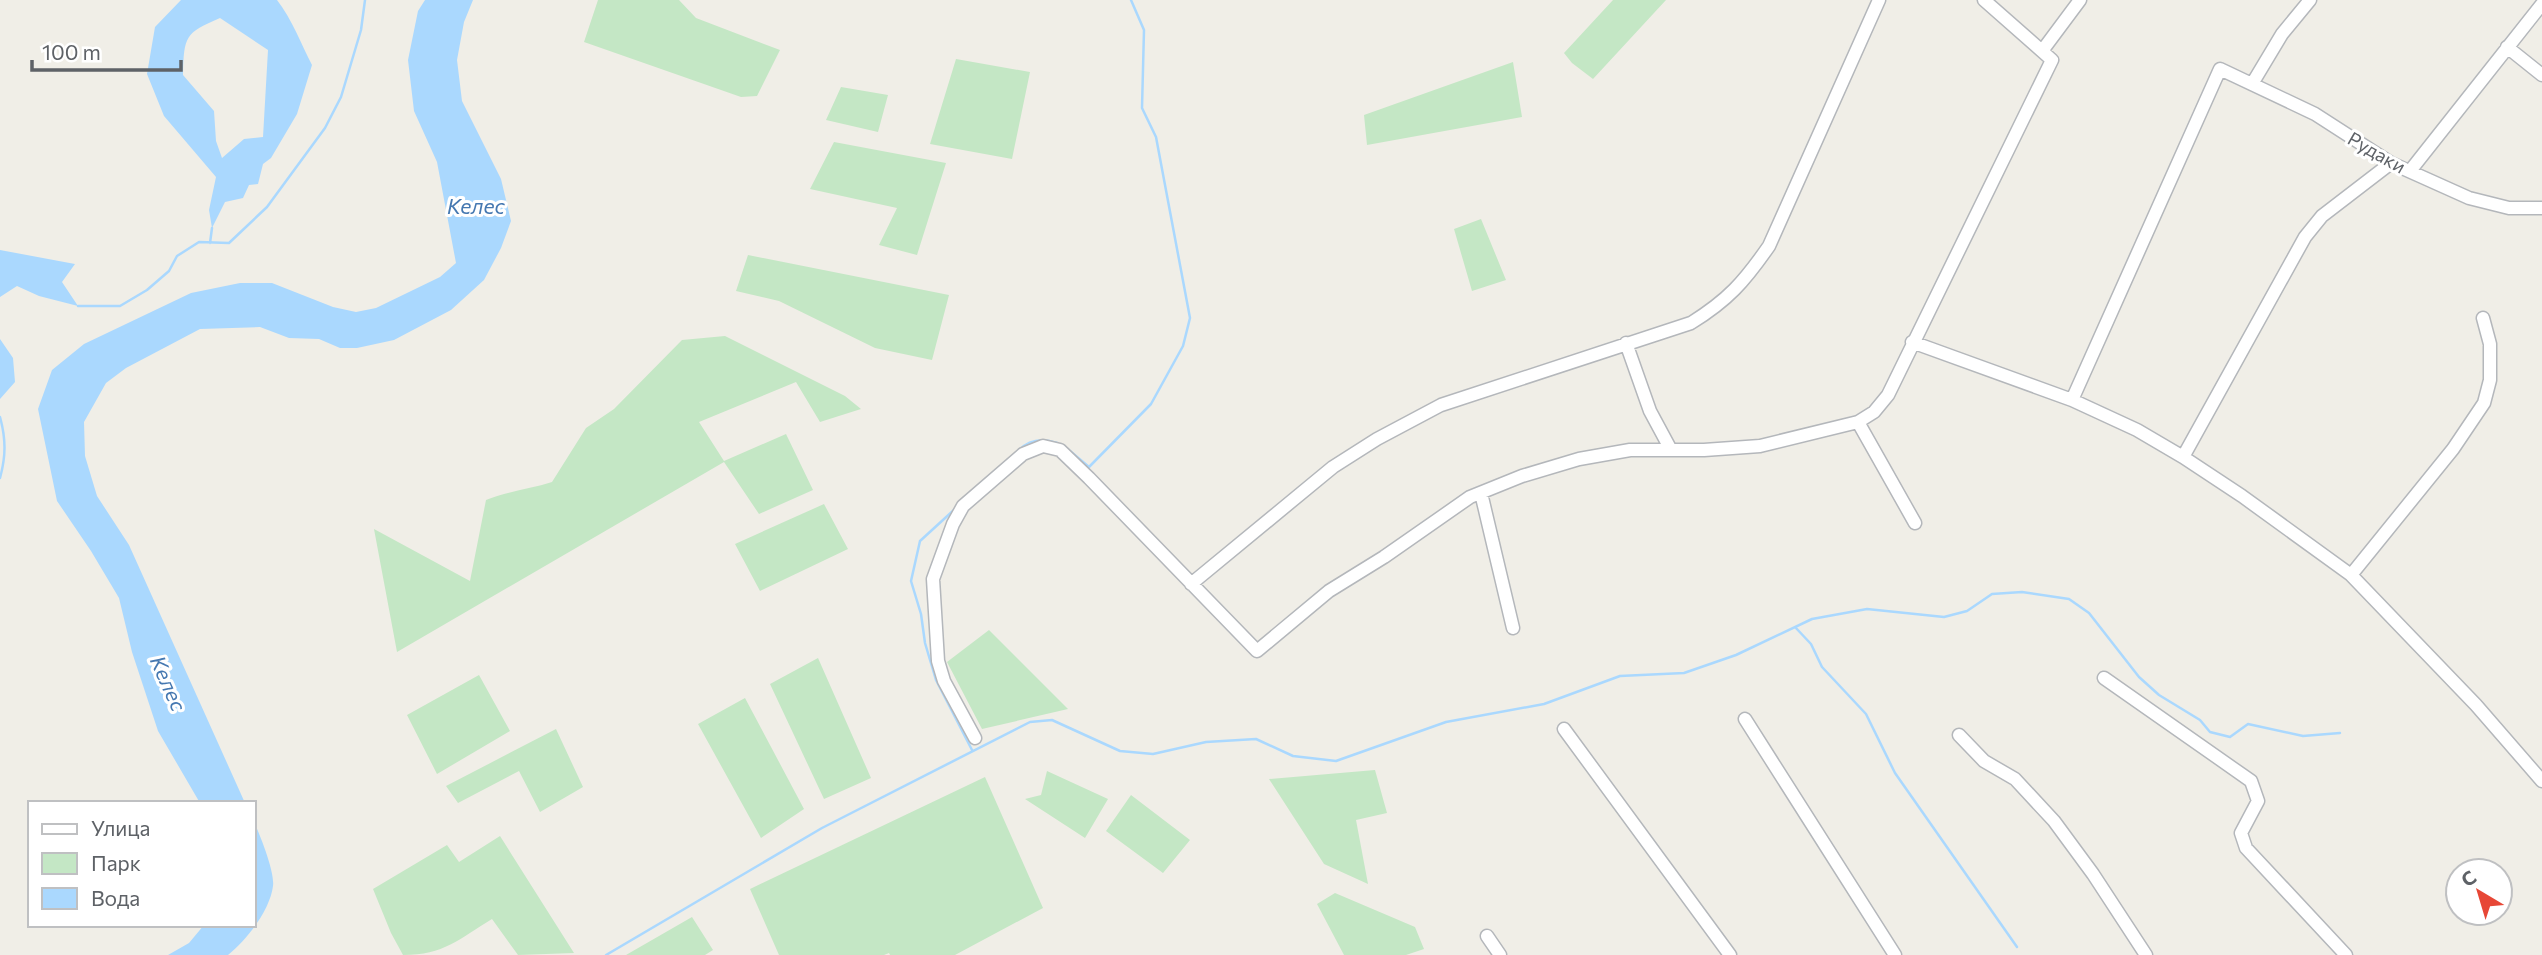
<svg xmlns="http://www.w3.org/2000/svg" width="2542" height="955" font-family="Commissioner,sans-serif">
<style>
.green{fill:#c4e7c5}
.water{fill:#aad8fe;fill-rule:evenodd}
.lines{fill:none;stroke-linecap:round;stroke-linejoin:round}
.stream{stroke:#aad8fe;stroke-width:2.5}
.street-casing{stroke:#b4b7bb;stroke-width:15}
.street{stroke:#fff;stroke-width:12}
.labels{text-anchor:middle;dominant-baseline:central;stroke-width:6;stroke-linejoin:round;paint-order:stroke}
.street-label{font-size:19px;fill:#5e6267;stroke:#fff}
.water-label{font-size:21px;font-style:italic;fill:#4578b1;stroke:#fff}
</style>
<rect width="100%" height="100%" fill="#f0eee7"/>
<path class="green" d="M 598,0 L 679,0 L 696,18 L 780,50 L 757,96 L 741,97 L 584,42 Z
M 1613,0 L 1666,0 L 1593,79 L 1572,63 L 1564,53 Z
M 956,59 L 1030,72 L 1012,159 L 930,144 Z
M 1513,62 L 1522,117 L 1367,145 L 1364,115 Z
M 841,87 L 888,95 L 878,132 L 826,120 Z
M 834,142 L 946,163 L 917,255 L 879,245 L 897,208 L 810,189 Z
M 1481,219 L 1506,280 L 1472,291 L 1454,229 Z
M 748,255 L 949,295 L 932,360 L 875,348 L 779,301 L 736,291 Z
M 725,336 L 845,396 L 861,409 L 820,422 L 796,382 L 699,422 L 724,461 L 786,434 L 813,490 L 759,514 L 724,462 L 397,652 L 374,529 L 470,581 L 486,500 C 508,491 530,489 552,482 L 586,428 L 614,409 L 682,340 Z
M 824,504 L 848,549 L 760,591 L 735,544 Z
M 989,630 L 1068,709 L 982,729 L 947,662 Z
M 818,658 L 871,778 L 824,799 L 770,684 Z
M 479,675 L 510,731 L 437,774 L 407,715 Z
M 745,698 L 804,809 L 761,838 L 698,724 Z
M 556,729 L 583,787 L 540,812 L 519,771 L 458,803 L 446,786 Z
M 1375,770 L 1387,813 L 1356,820 L 1368,884 L 1324,864 L 1269,779 Z
M 1047,771 L 1108,799 L 1085,838 L 1025,799 L 1041,795 Z
M 985,777 L 1043,908 L 955,955 L 890,955 L 889,953 L 884,955 L 779,955 L 750,889 Z
M 1131,795 L 1190,840 L 1163,873 L 1106,831 Z
M 500,836 L 574,953 L 518,955 L 492,919 C 459,939 444,955 403,955 L 391,933 L 373,889 L 447,845 L 459,862 Z
M 1335,893 L 1415,927 L 1424,949 L 1406,955 L 1344,955 L 1317,904 Z
M 692,917 L 713,950 L 705,955 L 626,955 Z"/>
<path class="water" d="M 181,0 L 277,0 C 292,19 301,44 312,65 L 297,114 L 271,158 L 263,164 L 258,184 L 249,185 L 243,198 L 225,202 L 212,228 L 209,210 L 216,177 L 164,116 L 147,74 L 155,27 ZM 220,18 L 268,50 L 263,137 L 244,139 L 222,158 L 216,141 L 214,111 L 183,75 C 184,36 185,33 220,18 Z
M 425,0 L 473,0 L 464,22 L 457,60 L 462,101 L 501,179 L 511,221 L 501,248 L 484,280 L 451,310 L 394,340 L 357,348 L 340,348 L 319,339 L 289,338 L 260,327 L 200,329 L 126,368 L 106,383 L 84,422 L 85,456 L 97,496 L 129,545 L 245,803 L 200,803 L 158,731 L 132,652 L 119,598 L 91,551 L 57,501 L 38,409 L 52,370 L 84,344 L 191,293 L 240,283 L 272,283 L 333,307 L 356,312 L 376,308 L 440,277 L 456,263 L 437,162 L 414,111 L 408,60 L 418,11 Z
M 0,250 L 75,264 L 62,282 L 78,306 L 39,296 L 17,286 L 0,297 Z
M 0,339 L 13,358 L 15,382 L 0,399 Z
M 254,822 C 260,835 275,872 273,886 C 270,910 247,940 228,955 L 168,955 L 189,943 L 204,925 L 254,925 Z"/>
<g class="lines">
<path class="stream" d="M 210,243 L 212,228
M 78,306 L 120,306 L 147,290 L 169,271 L 177,256 L 199,242 L 229,243 L 267,207 L 325,128 L 341,97 L 361,30 L 365,0
M 0,417 C 6,439 6,456 0,478
M 1064,446 L 1089,467 L 1151,404 L 1183,346 L 1190,318 L 1156,137 L 1142,108 L 1144,30 L 1131,0
M 1019,450 C 1030,439 1043,438 1057,443
M 955,509 L 920,541 L 911,581 L 921,614 L 925,643 L 936,680 L 972,750
M 1795,627 L 1811,644 L 1822,667 L 1866,714 L 1895,773 L 2017,947
M 606,955 L 822,828 L 1030,722 L 1052,720 L 1120,751 L 1153,754 L 1206,742 L 1256,739 L 1293,756 L 1336,761 L 1446,722 L 1544,704 L 1620,676 L 1684,673 L 1736,655 L 1812,619 L 1867,609 L 1944,617 L 1967,611 L 1992,594 L 2022,592 L 2069,599 L 2089,613 L 2139,677 L 2159,695 L 2200,720 L 2210,732 L 2230,737 L 2248,724 L 2303,736 L 2340,733"/>
<g class="street-casing">
<path id="street" d="M 2507,47 L 2542,75
M 2042,51 L 2080,0
M 2252,84 L 2282,34 L 2310,0
M 2410,171 L 2542,4
M 1912,342 L 2072,400 L 2137,430 L 2183,457 L 2242,496 L 2351,575 L 2476,705 L 2542,781
M 1626,343 L 1650,411 L 1671,450
M 2072,400 L 2220,69 L 2315,114 L 2391,163 L 2469,198 L 2509,208 L 2542,208
M 1858,422 L 1915,523
M 2183,457 L 2305,237 L 2322,216 L 2391,163
M 1481,493 L 1513,628
M 2351,575 L 2453,449 L 2484,403 L 2490,380 L 2490,344 L 2483,318
M 1191,584 L 1333,467 L 1377,439 L 1441,405 L 1691,323 C 1728,300 1744,282 1769,246 L 1879,0
M 2104,678 L 2251,781 L 2258,801 L 2241,833 L 2246,848 L 2346,955
M 1745,719 L 1895,955
M 1564,729 L 1730,955
M 1959,735 L 1984,761 L 2015,779 L 2054,821 L 2093,874 L 2146,955
M 975,738 L 944,681 L 938,661 L 933,579 L 953,524 L 963,506 L 1023,454 L 1043,446 L 1060,450 L 1089,478 L 1257,651 L 1329,591 L 1384,557 L 1470,497 L 1522,476 L 1579,459 L 1630,450 L 1704,450 L 1760,446 L 1858,422 L 1874,412 L 1888,395 L 2052,60 L 1984,0
M 1487,936 L 1500,955"/>
</g>
<use href="#street" class="street"/>
</g>
<g class="labels">
<g class="street-label">
<text transform="translate(2377 152) rotate(30)">Рудаки</text>
</g>
<g class="water-label">
<text x="476" y="205">Келес</text>
<text transform="translate(169 683) rotate(66)">Келес</text>
</g>
</g>
<rect x="28" y="801" width="228" height="126" fill="#ffffff" stroke="#bfc0c2" stroke-width="2"/>
<rect x="42" y="824" width="35" height="10" fill="#ffffff" stroke="#bfc0c2" stroke-width="2"/>
<text x="91" y="836" font-size="21" fill="#5e6267">Улица</text>
<rect x="42" y="853" width="35" height="21" fill="#c4e7c5" stroke="#bfc0c2" stroke-width="2"/>
<text x="91" y="871" font-size="21" fill="#5e6267">Парк</text>
<rect x="42" y="888" width="35" height="21" fill="#aad8fe" stroke="#bfc0c2" stroke-width="2"/>
<text x="91" y="906" font-size="21" fill="#5e6267">Вода</text>
<g transform="translate(2479 892) rotate(322)"><circle r="33" fill="#ffffff" stroke="#bfc0c2" stroke-width="2"/>
<path d="M0-5L12 26L0 18L-12 26Z" fill="#e74736"/>
<text y="-10" font-size="19" font-weight="bold" text-anchor="middle" fill="#5e6267">С</text>
</g>
<path d="M32 60v10h149v-10" fill="none" stroke="#5e6267" stroke-width="3.5"/>
<text x="42" y="60" font-size="21" fill="#5e6267" stroke="#ffffff" stroke-width="5" paint-order="stroke">100 m</text>
</svg>
